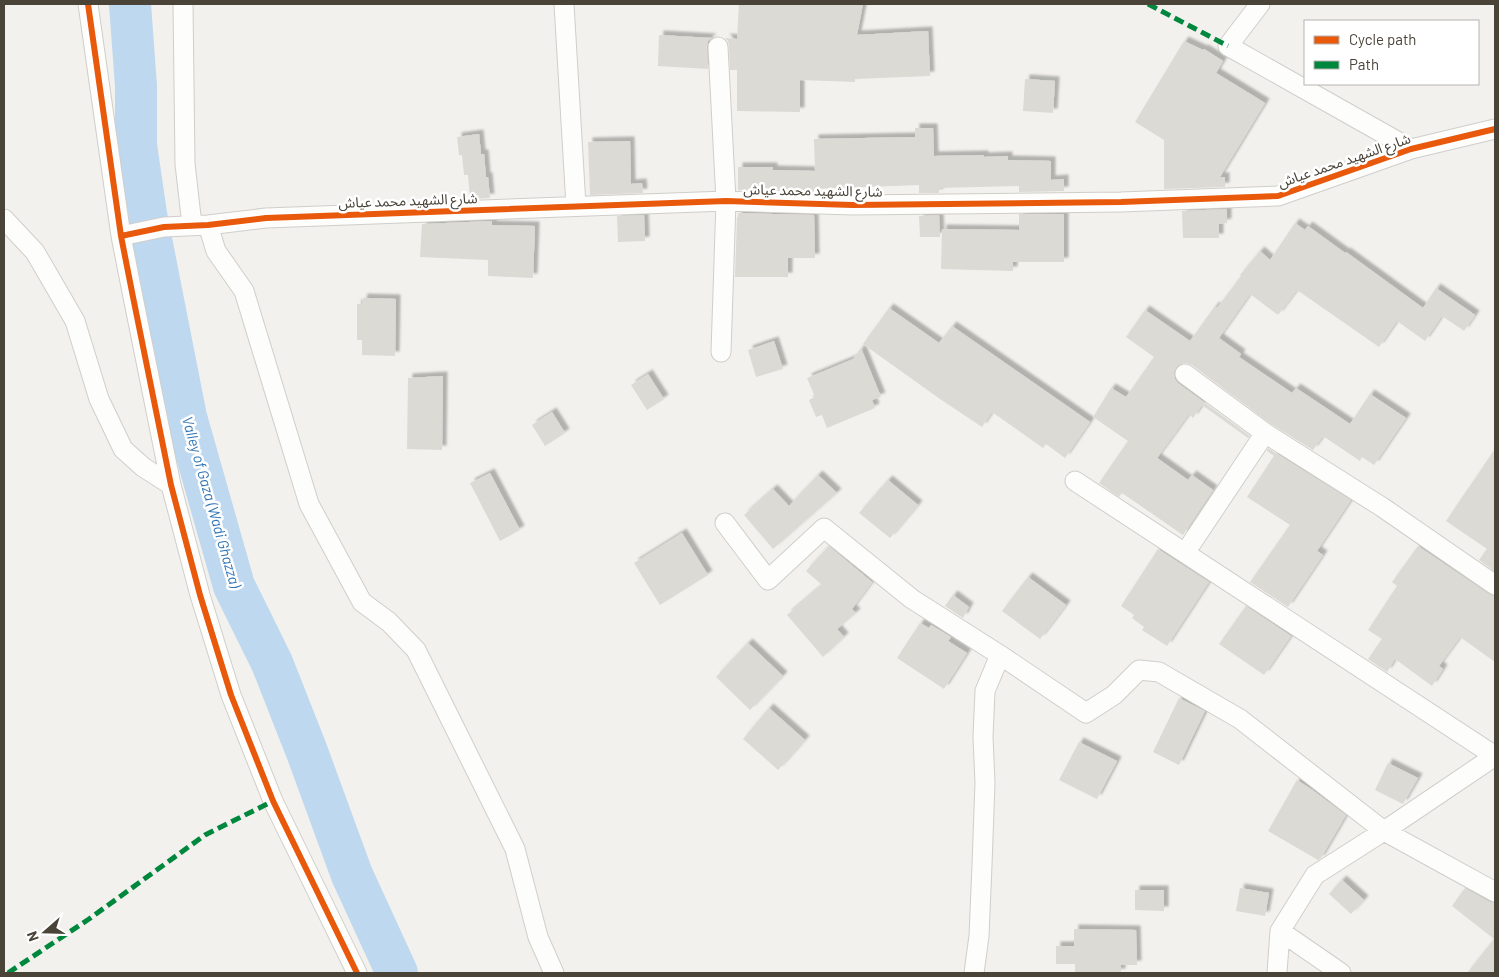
<svg xmlns="http://www.w3.org/2000/svg" width="1499" height="977" font-family="Barlow,'Noto Sans Arabic',sans-serif">
<style>
.lines{fill:none;stroke-linecap:round;stroke-linejoin:round}
.river{stroke:#bed8f0;stroke-width:42}
.building{fill:#dcdad5;filter:url(#shadow)}
.street-casing{stroke:#d0ceca;stroke-width:21}
.street{stroke:#fdfdfc;stroke-width:19}
.quiet{stroke:#00873e;stroke-width:5;stroke-dasharray:10 5;stroke-linecap:butt}
.cycleway-casing{stroke:#fff;stroke-width:9}
.cycleway{stroke:#e8590c;stroke-width:6}
.labels{text-anchor:middle;dominant-baseline:central;stroke-width:5;stroke-linejoin:round;paint-order:stroke}
.street-label{font-size:14px;fill:#494338;stroke:#fff}
.water-label{font-size:15px;font-style:italic;fill:#3075b5;stroke:#fff}
</style>
<defs>
<filter id="shadow"><feDropShadow dx="4.5" dy="-4.5" stdDeviation="1" flood-color="#0004"/></filter>
</defs>
<rect width="100%" height="100%" fill="#f2f1ed"/>
<g class="lines">
<path class="river" d="M 130,4 L 136,86 L 136,145 L 146,214 L 186,417 L 234,586 L 272,663 L 307,752 L 352,875 L 397,973"/>
</g>
<path class="building" d="M 739,4 L 863,4 L 857,35 L 928,31 L 930,76 L 855,79 L 855,82 L 800,80 L 800,112 L 737,111 L 737,70 L 730,70 L 729,46 L 728,41 L 725,38 L 737,39 Z
M 659,35 L 712,38 L 708,41 L 707,47 L 708,69 L 658,66 Z
M 1184,41 L 1203,50 L 1204,49 L 1223,61 L 1216,73 L 1265,103 L 1220,177 L 1225,177 L 1225,187 L 1164,189 L 1164,140 L 1135,122 Z
M 1025,79 L 1055,81 L 1053,113 L 1023,111 Z
M 915,128 L 933,128 L 934,156 L 984,155 L 984,157 L 1008,156 L 1008,160 L 1051,161 L 1051,180 L 1064,179 L 1064,191 L 1019,192 L 1019,186 L 939,188 L 939,193 L 919,193 L 919,185 L 814,189 L 814,193 L 738,190 L 738,167 L 773,167 L 773,170 L 815,171 L 814,139 L 915,137 Z
M 479,134 L 481,154 L 484,154 L 486,177 L 488,177 L 490,198 L 470,199 L 468,175 L 464,175 L 462,155 L 459,155 L 457,137 Z
M 630,141 L 631,184 L 642,183 L 643,193 L 590,195 L 588,142 Z
M 1227,209 L 1227,223 L 1219,224 L 1219,238 L 1183,238 L 1182,211 Z
M 738,213 L 814,215 L 815,258 L 788,258 L 788,277 L 735,277 L 737,217 L 738,217 Z
M 1019,214 L 1064,214 L 1064,262 L 1013,262 L 1013,271 L 941,269 L 942,229 L 1019,230 Z
M 644,215 L 645,241 L 618,242 L 617,216 Z
M 939,215 L 940,237 L 920,237 L 919,216 Z
M 492,221 L 492,225 L 535,226 L 533,278 L 488,276 L 488,260 L 420,257 L 422,224 Z
M 1295,223 L 1305,230 L 1308,226 L 1345,253 L 1346,252 L 1423,308 L 1436,288 L 1475,315 L 1464,331 L 1442,316 L 1425,341 L 1397,321 L 1379,347 L 1297,290 L 1278,315 L 1250,294 L 1219,338 L 1241,354 L 1239,357 L 1292,393 L 1296,388 L 1350,424 L 1370,394 L 1406,418 L 1374,465 L 1362,457 L 1360,461 L 1323,436 L 1313,450 L 1271,424 L 1192,365 L 1186,363 L 1180,364 L 1176,368 L 1174,373 L 1175,379 L 1178,383 L 1250,436 L 1248,438 L 1202,405 L 1193,418 L 1189,414 L 1157,458 L 1188,480 L 1192,475 L 1213,490 L 1183,535 L 1122,493 L 1119,497 L 1099,483 L 1128,441 L 1093,417 L 1111,388 L 1126,397 L 1154,357 L 1126,337 L 1145,310 L 1190,341 L 1215,306 L 1217,308 L 1241,276 L 1240,275 L 1260,251 L 1270,260 Z
M 363,298 L 396,299 L 395,356 L 362,355 L 362,340 L 357,340 L 357,304 L 362,304 Z
M 889,308 L 939,343 L 952,326 L 1090,422 L 1065,458 L 1046,444 L 1043,448 L 992,412 L 982,427 L 940,399 L 863,344 Z
M 774,341 L 783,369 L 756,377 L 748,350 Z
M 861,348 L 881,397 L 872,400 L 875,408 L 827,428 L 822,415 L 816,417 L 809,400 L 815,397 L 807,378 L 853,359 Z
M 648,374 L 664,399 L 647,410 L 631,385 Z
M 443,376 L 442,450 L 407,449 L 408,378 Z
M 552,412 L 565,433 L 545,446 L 532,425 Z
M 1268,448 L 1351,500 L 1317,551 L 1323,555 L 1288,607 L 1250,582 L 1290,525 L 1247,497 L 1274,456 L 1267,451 Z
M 1495,449 L 1495,572 L 1479,560 L 1487,549 L 1446,521 Z
M 490,473 L 520,530 L 500,541 L 470,483 Z
M 818,475 L 837,493 L 773,549 L 744,515 L 773,489 L 789,506 Z
M 888,480 L 918,505 L 890,538 L 859,513 Z
M 682,533 L 708,575 L 660,605 L 634,563 Z
M 829,546 L 872,582 L 852,609 L 856,613 L 837,629 L 844,637 L 823,657 L 787,615 L 822,585 L 806,571 Z
M 1418,546 L 1489,594 L 1495,596 L 1495,662 L 1460,637 L 1439,666 L 1443,669 L 1432,686 L 1395,659 L 1387,672 L 1368,659 L 1382,639 L 1368,630 L 1397,586 L 1392,582 Z
M 1158,549 L 1209,582 L 1167,646 L 1142,630 L 1144,627 L 1132,618 L 1134,615 L 1121,606 Z
M 1028,577 L 1066,605 L 1040,639 L 1002,611 Z
M 953,595 L 969,607 L 963,618 L 945,606 Z
M 1246,606 L 1291,636 L 1264,675 L 1219,644 Z
M 920,623 L 929,628 L 931,625 L 951,637 L 948,641 L 967,653 L 944,689 L 897,658 Z
M 748,643 L 783,676 L 750,710 L 716,677 Z
M 1179,698 L 1205,711 L 1179,765 L 1153,752 Z
M 769,708 L 805,740 L 778,770 L 743,739 Z
M 1079,742 L 1117,761 L 1097,799 L 1059,780 Z
M 1388,763 L 1418,778 L 1403,804 L 1375,790 Z
M 1297,780 L 1311,789 L 1346,815 L 1321,858 L 1318,860 L 1268,831 Z
M 1342,880 L 1364,900 L 1351,914 L 1329,894 Z
M 1240,888 L 1269,893 L 1265,916 L 1236,911 Z
M 1465,888 L 1490,902 L 1495,903 L 1495,973 L 1467,973 L 1494,939 L 1452,906 Z
M 1135,890 L 1164,890 L 1164,911 L 1135,910 Z
M 1074,929 L 1136,930 L 1137,965 L 1121,965 L 1121,973 L 1075,973 L 1075,964 L 1056,964 L 1056,946 L 1074,946 Z"/>
<g class="lines">
<g class="street-casing">
<path id="street" d="M 88,4 L 121,236 L 133,297 L 171,485 L 200,595 L 231,695 L 273,801 L 357,973
M 183,4 L 185,164 L 192,225
M 564,4 L 576,206
M 1260,4 L 1228,46 L 1411,149
M 718,47 L 726,201 L 721,352
M 4,219 L 35,252 L 75,321 L 99,399 L 123,449 L 143,467 L 171,485
M 208,225 L 216,251 L 244,291 L 309,504 L 362,602 L 389,622 L 416,650 L 515,849 L 538,937 L 554,973
M 121,236 L 164,227 L 208,225 L 266,218 L 726,201 L 853,205 L 1121,202 L 1278,196 L 1411,149 L 1495,129
M 1185,374 L 1265,433 L 1382,507 L 1495,585
M 1075,481 L 1495,756
M 725,523 L 768,580 L 824,528 L 912,599 L 1000,655 L 1086,713 L 1114,695 L 1139,670 L 1159,672 L 1240,719 L 1384,831 L 1495,892
M 1185,553 L 1265,433
M 1280,931 L 1341,973
M 974,973 L 979,936 L 982,865 L 985,783 L 983,737 L 985,691 L 1000,655
M 1277,973 L 1280,931 L 1315,875 L 1384,831 L 1495,756"/>
</g>
<use href="#street" class="street"/>
<path class="quiet" d="M 1148,4 L 1228,46
M 8,973 L 89,919 L 205,835 L 273,801"/>
<g class="cycleway-casing">
<path id="cycleway" d="M 88,4 L 121,236 L 133,297 L 171,485 L 200,595 L 231,695 L 273,801 L 357,973
M 121,236 L 164,227 L 208,225 L 266,218 L 726,201 L 853,205 L 1121,202 L 1278,196 L 1411,149 L 1495,129"/>
</g>
<use href="#cycleway" class="cycleway"/>
</g>
<g class="labels">
<g class="street-label">
<text transform="translate(1344 160) rotate(-19)">شارع الشهيد محمد عياش</text>
<text transform="translate(813 190) rotate(1)">شارع الشهيد محمد عياش</text>
<text transform="translate(408 200) rotate(-2)">شارع الشهيد محمد عياش</text>
</g>
<g class="water-label">
<text transform="translate(212 502) rotate(74)">Valley of Gaza (Wadi Ghazza)</text>
</g>
</g>
<rect width="1499" height="977" fill="none" stroke="#494338" stroke-width="10"/>
<rect x="1304" y="20" width="175" height="65" fill="#ffffff" stroke="#b6b4af"/>
<rect x="1314" y="36" width="25" height="8" fill="#e8590c" stroke="#b6b4af"/>
<text x="1349" y="45" font-size="15" fill="#494338">Cycle path</text>
<rect x="1314" y="61" width="25" height="8" fill="#00873e" stroke="#b6b4af"/>
<text x="1349" y="70" font-size="15" fill="#494338">Path</text>
<g transform="translate(45 932) rotate(250)" stroke="#ffffff" stroke-width="4" paint-order="stroke">
<path d="M0-4L9 19L0 12L-9 19Z" fill="#494338"/>
<text y="-8" font-size="14" font-weight="bold" text-anchor="middle" fill="#494338">N</text>
</g>
</svg>
